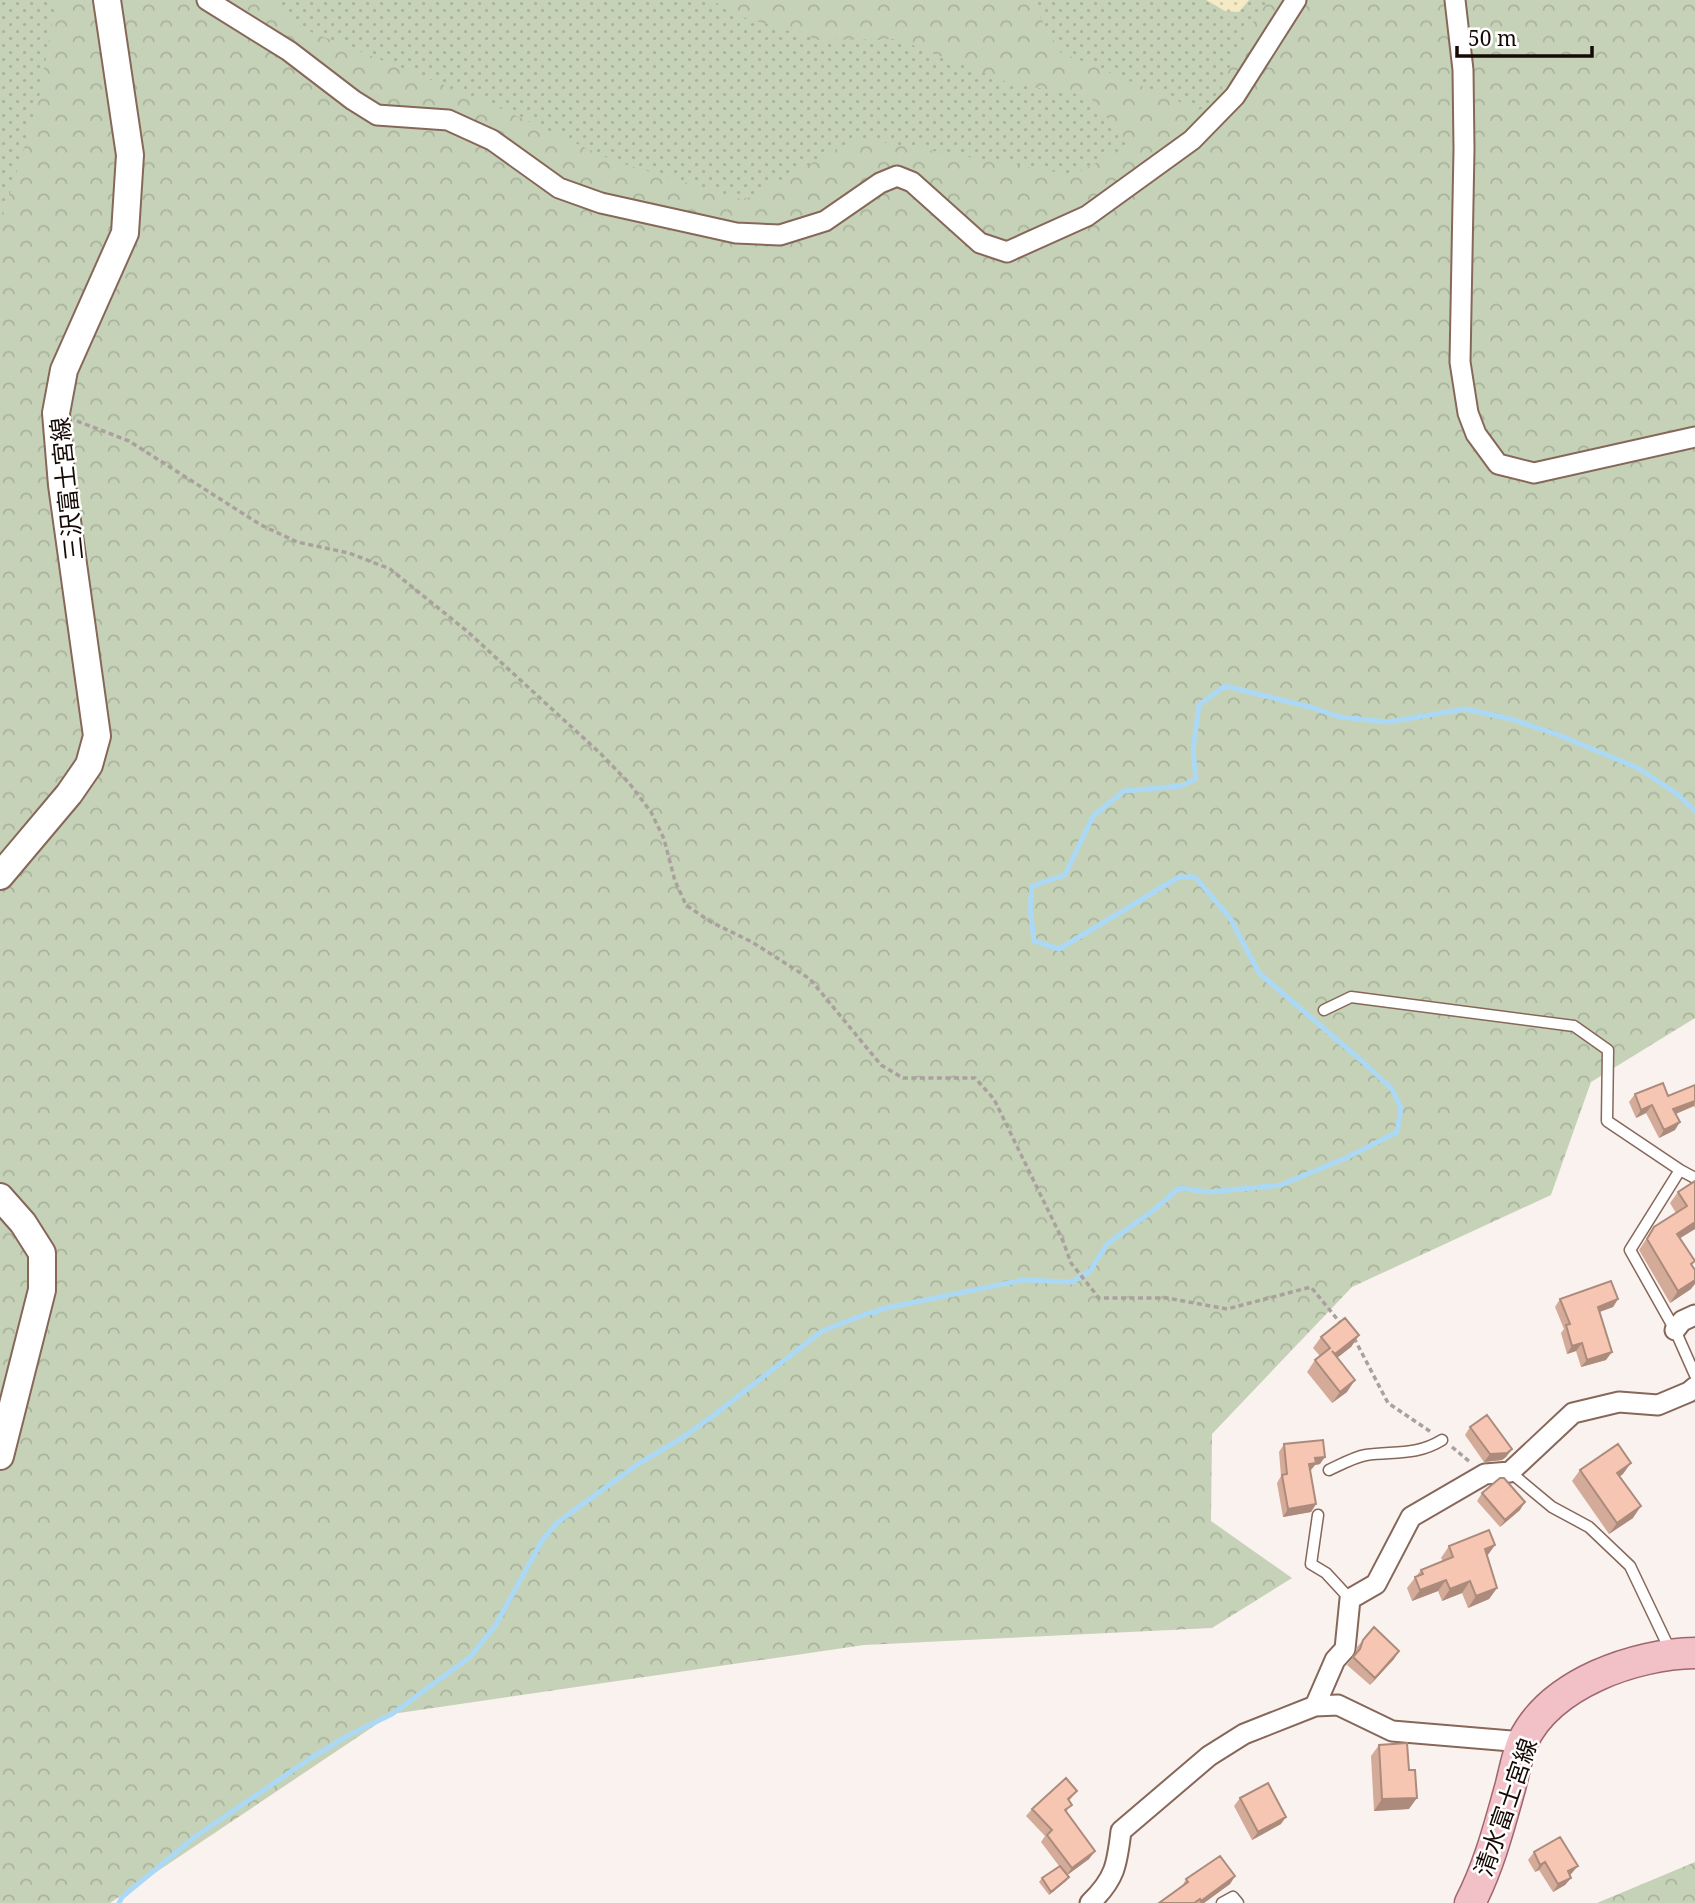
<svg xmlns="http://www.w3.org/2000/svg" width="1695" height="1903" font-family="'Noto Serif','Noto Sans JP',serif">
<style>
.grass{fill:url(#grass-dots)}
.forest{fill:url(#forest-crowns)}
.sand{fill:url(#sand-dots)}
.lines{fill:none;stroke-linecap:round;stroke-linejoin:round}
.stream{stroke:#abd9f5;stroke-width:5}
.lane-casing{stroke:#876759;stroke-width:13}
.street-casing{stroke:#876759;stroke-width:23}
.secondary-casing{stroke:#876759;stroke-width:30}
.primary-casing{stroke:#9f666c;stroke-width:33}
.path{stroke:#aaa19e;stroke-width:3.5;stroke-dasharray:5 3.5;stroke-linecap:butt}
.lane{stroke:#fff;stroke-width:10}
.street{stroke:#fff;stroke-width:19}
.secondary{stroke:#fff;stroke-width:26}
.primary{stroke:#f2c1c8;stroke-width:30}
.wall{fill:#d4aa99}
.shaded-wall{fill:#ac8b7d}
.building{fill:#f6c6b2;stroke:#ac8b7d;stroke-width:2}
.labels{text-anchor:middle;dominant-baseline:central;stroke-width:5;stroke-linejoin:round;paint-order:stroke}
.street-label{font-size:24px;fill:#150a05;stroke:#fff}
</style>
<defs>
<pattern id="grass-dots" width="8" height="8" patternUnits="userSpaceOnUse" patternTransform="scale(1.75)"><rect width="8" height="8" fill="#c6d2b7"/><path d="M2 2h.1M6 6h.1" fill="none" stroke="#a9b39c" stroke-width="1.8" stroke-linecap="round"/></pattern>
<pattern id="forest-crowns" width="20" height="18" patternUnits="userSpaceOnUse" patternTransform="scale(1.75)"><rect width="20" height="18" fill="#c6d2b7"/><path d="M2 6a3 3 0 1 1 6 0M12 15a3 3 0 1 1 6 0" fill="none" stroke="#a9b39c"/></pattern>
<pattern id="sand-dots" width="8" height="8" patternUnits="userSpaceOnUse" patternTransform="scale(1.75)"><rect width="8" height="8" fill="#f4eac5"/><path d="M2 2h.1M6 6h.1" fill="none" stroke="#d0c7a8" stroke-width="1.8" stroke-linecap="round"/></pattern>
</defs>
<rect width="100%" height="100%" fill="#faf2ef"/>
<path class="grass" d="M 0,0 L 1695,0 L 1695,42 L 0,474 Z"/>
<path class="forest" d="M 56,0 L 271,0 L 304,29 L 491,104 L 614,161 L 744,200 L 858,138 L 1073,175 L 1130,145 L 1089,96 L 1012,84 L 897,39 L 819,40 L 736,15 L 712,0 L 1031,0 L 1060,52 L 1199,110 L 1213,103 L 1249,28 L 1269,0 L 1695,0 L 1695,1018 L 1591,1082 L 1551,1195 L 1352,1287 L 1212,1434 L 1211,1521 L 1292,1578 L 1212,1628 L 864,1645 L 392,1714 L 110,1903 L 0,1903 L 0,225 L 38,104 Z
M 1695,1862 L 1695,1903 L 1597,1903 Z"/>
<path class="sand" d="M 1206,0 L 1249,0 L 1239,12 L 1225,11 Z"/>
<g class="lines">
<path class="stream" d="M 119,1903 L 122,1897 L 196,1836 L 311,1758 L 349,1735 L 392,1714 L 470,1657 L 495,1626 L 543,1539 L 558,1522 L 638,1464 L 682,1438 L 714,1415 L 822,1331 L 871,1312 L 875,1313 L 881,1309 L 1023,1280 L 1072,1282 L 1090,1271 L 1107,1244 L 1155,1209 L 1179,1188 L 1209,1192 L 1281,1185 L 1348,1157 L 1397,1132 L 1401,1108 L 1392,1089 L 1363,1062 L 1259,973 L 1230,918 L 1195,877 L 1179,877 L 1059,949 L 1034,941 L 1030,908 L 1032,886 L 1065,875 L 1093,816 L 1124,791 L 1181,786 L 1196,779 L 1193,750 L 1199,705 L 1225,686 L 1310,707 L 1340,717 L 1388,722 L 1465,709 L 1511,719 L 1556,734 L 1638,768 L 1676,793 L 1695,811"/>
<g class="lane-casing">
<path id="lane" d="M 1324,1010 L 1351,997 L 1574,1026 L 1608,1050 L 1607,1121 L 1680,1170 L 1630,1250 L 1675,1330 L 1695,1375
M 1680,1170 L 1695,1178
M 1329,1470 C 1340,1465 1354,1457 1366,1455 C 1394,1451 1416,1456 1442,1440
M 1510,1472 L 1552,1507 L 1589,1527 L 1630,1566 L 1670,1650
M 1318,1515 L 1311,1564 L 1326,1573 L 1350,1599
M 1222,1903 L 1233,1897 L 1238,1903"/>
</g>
<g class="street-casing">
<path id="street" d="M 207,0 L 289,51 L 353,100 L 377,115 L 448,120 L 492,140 L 559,188 L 601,203 L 736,233 L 780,235 L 825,221 L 880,183 L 897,176 L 912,182 L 980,243 L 1007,252 L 1087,216 L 1192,140 L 1235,96 L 1296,0
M 1455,0 L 1463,70 L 1464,149 L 1460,362 L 1468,413 L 1476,434 L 1498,464 L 1534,473 L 1695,437
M 1675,1330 L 1682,1321 L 1695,1315
M 1315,1706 L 1335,1660 L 1345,1649 L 1350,1599 L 1376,1584 L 1411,1517 L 1485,1474 L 1510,1472 L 1573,1413 L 1619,1402 L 1658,1405 L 1689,1392 L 1695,1387
M 1090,1903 C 1115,1879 1117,1865 1121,1831 L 1209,1756 L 1244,1734 L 1315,1706 L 1338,1705 L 1392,1731 L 1523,1742"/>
</g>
<g class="secondary-casing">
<path id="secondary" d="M 0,876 L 69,794 L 89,765 L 97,736 L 62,485 L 56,413 L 64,370 L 125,233 L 130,155 L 107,0
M 0,1197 L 23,1223 L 42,1253 L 42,1290 L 0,1456"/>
</g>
<g class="primary-casing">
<path id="primary" d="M 1470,1903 C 1489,1866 1499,1827 1510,1788 C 1514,1773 1517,1755 1523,1741 C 1551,1683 1635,1654 1695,1653"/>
</g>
<path class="path" d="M 77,421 L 129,441 L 261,525 L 297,542 L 349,553 L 390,569 L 468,632 L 601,754 L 629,783 L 651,812 L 664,839 L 675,881 L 686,905 L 711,922 L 752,942 L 810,979 L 881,1065 L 903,1078 L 975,1078 L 994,1099 L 1063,1241 L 1071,1263 L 1099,1298 L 1167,1298 L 1227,1309 L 1311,1287 L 1342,1325
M 1354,1338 L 1388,1403 L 1431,1432
M 1452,1447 L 1470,1462"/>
<use href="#lane" class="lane"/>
<use href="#street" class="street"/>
<use href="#secondary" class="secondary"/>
<use href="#primary" class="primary"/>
</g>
<path class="wall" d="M 1695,1085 L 1695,1108 L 1694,1106 L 1676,1114 L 1675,1130 L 1659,1138 L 1646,1113 L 1636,1118 L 1629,1102 L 1635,1094 L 1668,1096 Z
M 1695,1181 L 1695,1229 L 1680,1238 L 1692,1265 L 1691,1289 L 1670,1303 L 1639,1250 L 1654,1227 L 1676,1213 L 1670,1203 L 1678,1192 Z
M 1560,1299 L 1618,1299 L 1613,1307 L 1600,1312 L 1606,1360 L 1581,1367 L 1576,1351 L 1567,1354 L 1561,1333 L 1564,1329 L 1555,1307 Z
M 1359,1335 L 1351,1347 L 1337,1357 L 1347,1392 L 1332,1403 L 1307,1372 L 1315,1360 L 1320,1356 L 1313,1348 L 1321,1337 Z
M 1470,1427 L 1512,1449 L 1506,1457 L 1502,1460 L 1484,1462 L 1465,1435 Z
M 1284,1444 L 1320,1464 L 1315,1465 L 1310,1471 L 1316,1504 L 1311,1512 L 1283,1517 L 1277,1483 L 1281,1476 L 1279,1452 Z
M 1580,1470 L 1623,1474 L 1620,1476 L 1633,1518 L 1609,1534 L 1572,1481 Z
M 1482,1493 L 1520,1510 L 1500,1527 L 1477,1501 Z
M 1495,1545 L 1487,1556 L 1497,1588 L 1489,1599 L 1468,1608 L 1462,1593 L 1442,1601 L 1438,1591 L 1412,1601 L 1407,1588 L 1421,1570 L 1443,1561 L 1441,1558 L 1449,1546 Z
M 1363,1640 L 1394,1659 L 1370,1685 L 1347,1665 L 1355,1654 L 1357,1647 Z
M 1379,1745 L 1409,1809 L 1374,1811 L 1371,1756 Z
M 1077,1791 L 1069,1801 L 1067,1812 L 1095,1851 L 1089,1859 L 1067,1875 L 1066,1881 L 1049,1895 L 1039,1882 L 1042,1878 L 1059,1866 L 1041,1842 L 1045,1836 L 1026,1816 L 1032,1809 Z
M 1240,1798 L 1281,1824 L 1252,1840 L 1234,1806 Z
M 1534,1852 L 1572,1873 L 1570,1875 L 1571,1878 L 1565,1885 L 1553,1892 L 1539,1870 L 1535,1872 L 1528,1860 Z
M 1235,1876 L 1230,1884 L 1204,1903 L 1159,1903 L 1181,1888 L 1186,1879 Z"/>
<path class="shaded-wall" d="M 1695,1101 L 1694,1106 L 1668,1117 L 1673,1109 Z
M 1652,1105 L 1646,1113 L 1636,1118 L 1641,1110 Z
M 1680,1122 L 1675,1130 L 1659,1138 L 1664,1130 Z
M 1695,1222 L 1695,1229 L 1669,1245 L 1677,1234 Z
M 1695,1280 L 1695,1284 L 1691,1289 L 1670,1303 L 1678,1291 Z
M 1618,1299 L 1613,1307 L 1593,1314 L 1598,1307 Z
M 1359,1335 L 1351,1347 L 1327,1366 L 1335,1354 Z
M 1582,1343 L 1576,1351 L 1567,1354 L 1572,1346 Z
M 1612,1352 L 1606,1360 L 1581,1367 L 1587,1360 Z
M 1355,1380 L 1347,1392 L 1332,1403 L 1340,1392 Z
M 1512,1449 L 1506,1457 L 1502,1460 L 1484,1462 L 1490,1454 Z
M 1325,1457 L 1320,1464 L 1315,1465 L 1310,1471 L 1309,1464 L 1315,1458 Z
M 1631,1463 L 1623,1474 L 1609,1484 L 1617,1473 Z
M 1525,1502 L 1520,1510 L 1500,1527 L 1505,1520 Z
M 1316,1504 L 1311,1512 L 1283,1517 L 1288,1509 Z
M 1641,1506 L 1633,1518 L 1609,1534 L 1617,1523 Z
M 1495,1545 L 1487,1556 L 1485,1549 Z
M 1446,1580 L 1438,1591 L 1412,1601 L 1420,1590 Z
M 1470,1581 L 1462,1593 L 1442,1601 L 1450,1589 Z
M 1497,1588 L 1489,1599 L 1468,1608 L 1476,1596 Z
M 1399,1651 L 1394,1659 L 1370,1685 L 1375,1678 Z
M 1417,1798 L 1409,1809 L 1374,1811 L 1382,1799 Z
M 1286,1817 L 1281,1824 L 1252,1840 L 1258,1832 Z
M 1095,1851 L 1089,1859 L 1066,1876 L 1072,1868 Z
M 1545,1862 L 1539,1870 L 1535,1872 L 1540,1865 Z
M 1578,1866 L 1572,1873 L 1563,1879 L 1568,1871 Z
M 1235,1876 L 1230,1884 L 1204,1903 L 1200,1903 Z
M 1069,1877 L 1066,1881 L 1049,1895 L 1051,1892 Z
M 1571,1878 L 1565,1885 L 1553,1892 L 1558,1884 Z"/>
<path class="building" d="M 1663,1083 L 1668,1096 L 1695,1085 L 1695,1101 L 1673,1109 L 1680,1122 L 1664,1130 L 1652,1105 L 1641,1110 L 1635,1094 Z
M 1695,1181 L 1695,1222 L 1677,1234 L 1695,1261 L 1691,1264 L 1695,1270 L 1695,1280 L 1678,1291 L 1647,1239 L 1654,1227 L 1687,1206 L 1678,1192 Z
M 1611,1281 L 1618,1299 L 1598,1307 L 1612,1352 L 1587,1360 L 1582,1343 L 1572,1346 L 1566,1325 L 1570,1324 L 1560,1299 Z
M 1345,1318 L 1359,1335 L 1335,1354 L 1332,1351 L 1355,1380 L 1340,1392 L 1315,1360 L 1330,1348 L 1321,1337 Z
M 1487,1415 L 1512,1449 L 1507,1453 L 1490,1454 L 1470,1427 Z
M 1323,1440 L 1325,1457 L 1315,1458 L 1316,1463 L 1309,1464 L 1316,1504 L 1288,1509 L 1282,1475 L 1287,1474 L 1284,1444 Z
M 1618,1444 L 1631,1463 L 1617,1473 L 1641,1506 L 1617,1523 L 1580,1470 Z
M 1500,1478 L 1504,1478 L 1525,1502 L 1505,1520 L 1482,1493 Z
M 1489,1530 L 1495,1545 L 1485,1549 L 1497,1588 L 1476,1596 L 1470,1581 L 1450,1589 L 1446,1580 L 1420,1590 L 1415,1577 L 1423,1574 L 1421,1570 L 1453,1557 L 1449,1546 Z
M 1374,1627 L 1399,1651 L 1375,1678 L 1353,1657 L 1360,1649 L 1363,1640 Z
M 1407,1743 L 1409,1770 L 1415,1770 L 1417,1798 L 1382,1799 L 1379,1745 Z
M 1066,1778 L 1077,1791 L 1068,1799 L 1072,1805 L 1065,1810 L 1095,1851 L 1072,1868 L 1047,1835 L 1052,1830 L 1032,1809 Z
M 1268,1783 L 1286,1817 L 1258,1832 L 1240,1798 Z
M 1560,1837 L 1578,1866 L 1568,1871 L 1571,1878 L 1558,1884 L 1545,1862 L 1540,1865 L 1534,1852 Z
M 1220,1856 L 1235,1876 L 1201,1901 L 1200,1899 L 1194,1903 L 1159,1903 L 1188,1882 L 1186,1879 Z
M 1060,1866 L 1069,1877 L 1051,1892 L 1042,1878 Z"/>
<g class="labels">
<g class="street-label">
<text transform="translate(66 489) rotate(-96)">三沢富士宮線</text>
<text transform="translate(1505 1807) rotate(-71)">清水富士宮線</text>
</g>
</g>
<path d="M1457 46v10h135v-10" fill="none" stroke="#150a05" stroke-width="3.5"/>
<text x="1468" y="46" font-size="21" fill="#150a05" stroke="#ffffff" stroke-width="5" paint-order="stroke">50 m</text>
</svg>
